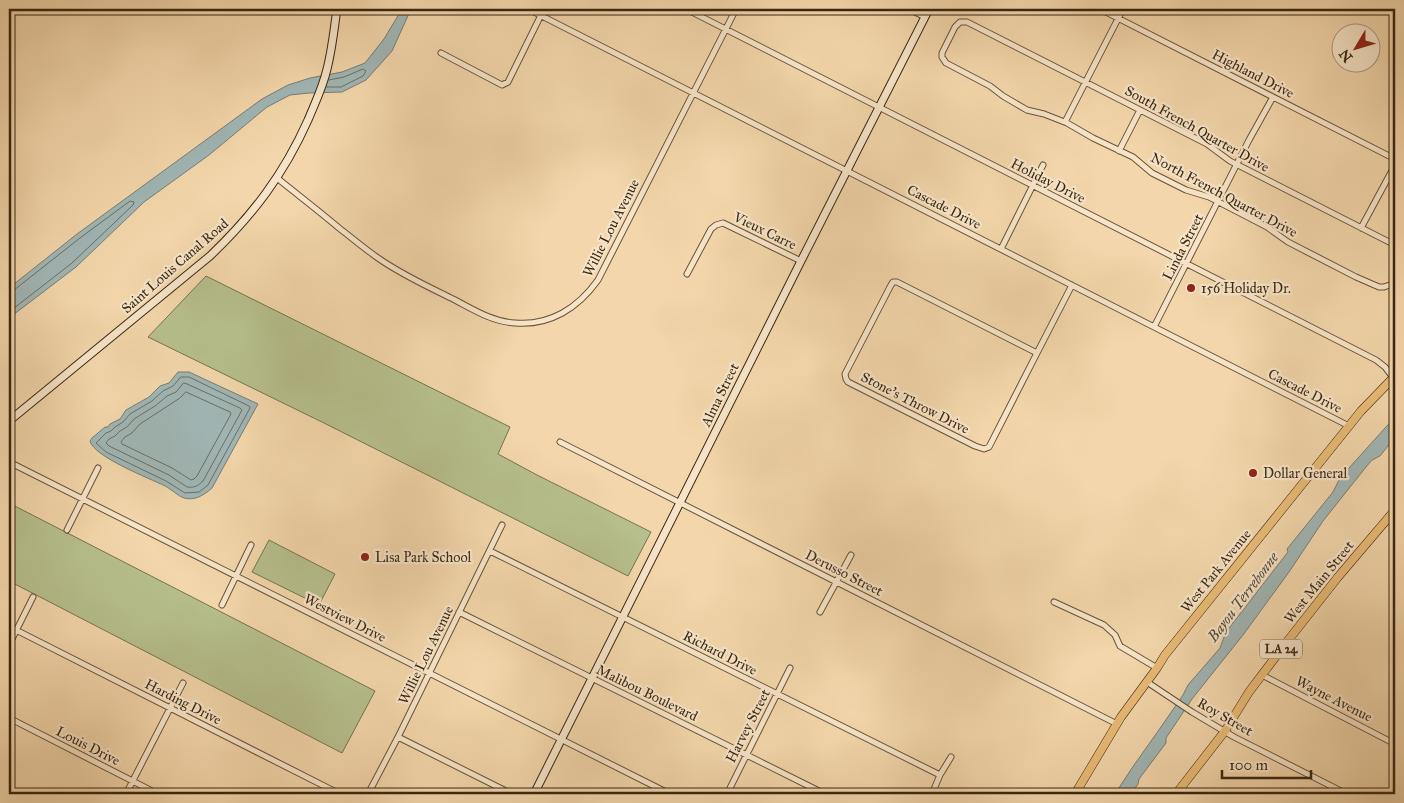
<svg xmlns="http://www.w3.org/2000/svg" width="1404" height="803" font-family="'IM FELL Great Primer',serif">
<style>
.green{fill:#b6bf8d;stroke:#787350}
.water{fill:#a0b6b5;stroke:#777d74}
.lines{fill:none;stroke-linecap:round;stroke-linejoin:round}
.shore{stroke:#6c6e64;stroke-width:1}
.street-casing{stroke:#685338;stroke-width:7}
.secondary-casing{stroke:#392712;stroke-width:9}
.primary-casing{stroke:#392712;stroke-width:9}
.street{stroke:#f7e4c8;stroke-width:5}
.secondary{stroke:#f7e4c8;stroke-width:7}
.primary{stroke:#eabb76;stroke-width:8}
.poi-dot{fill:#8f2418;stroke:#f7e4c8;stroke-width:2}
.labels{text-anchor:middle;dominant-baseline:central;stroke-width:4.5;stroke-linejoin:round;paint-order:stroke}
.shield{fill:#f7e4c8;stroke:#726049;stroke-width:1}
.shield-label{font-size:12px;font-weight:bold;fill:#392712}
.street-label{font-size:14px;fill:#392712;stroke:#f7e4c8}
.poi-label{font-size:14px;fill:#392712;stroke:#f7e4c8;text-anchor:start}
.water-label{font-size:15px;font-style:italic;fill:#534b3b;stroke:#f7e4c8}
</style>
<rect width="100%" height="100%" fill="#f3d6ab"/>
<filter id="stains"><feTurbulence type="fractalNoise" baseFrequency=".004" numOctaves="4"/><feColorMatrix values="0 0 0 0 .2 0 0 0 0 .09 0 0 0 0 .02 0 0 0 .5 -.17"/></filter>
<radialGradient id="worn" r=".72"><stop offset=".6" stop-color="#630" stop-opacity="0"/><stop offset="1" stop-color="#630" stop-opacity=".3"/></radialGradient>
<path class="green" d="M 206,276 L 510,427 L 498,454 L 537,475 L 651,532 L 628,576 L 326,424 L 148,337 Z
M 9,503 L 375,691 L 342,753 L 9,581 Z
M 269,540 L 335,574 L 319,605 L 252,572 Z"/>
<path class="water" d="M 402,9 L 411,9 L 392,51 L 366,80 L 342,92 L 309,93 L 290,95 L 267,107 L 209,155 L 144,202 L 76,267 L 9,318 L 9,288 L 77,234 L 262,99 L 288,85 L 310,78 L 342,72 L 365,63 L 384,39 Z
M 178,372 L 189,372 L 258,404 L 212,488 C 204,495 195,501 184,498 C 178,496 171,489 165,486 C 149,478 94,457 90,441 L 92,438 L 105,427 L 108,427 L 110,424 L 120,419 L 126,410 L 149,397 L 160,386 L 169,383 Z
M 1395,417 L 1395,437 L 1380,456 L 1372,460 L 1366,467 L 1323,521 L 1289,572 L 1243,635 L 1192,699 L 1166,738 L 1166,743 L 1139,779 L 1138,784 L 1131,794 L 1115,794 L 1132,768 L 1161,727 L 1183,695 L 1188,685 L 1220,648 L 1226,632 L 1288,552 L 1287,549 L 1333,492 L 1340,478 Z"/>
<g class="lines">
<path class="shore" d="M 326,87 L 341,87 L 363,76 L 366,71 L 363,69 L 344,77 L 329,80
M 9,291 L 14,290 L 80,238 L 130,201 L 134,202 L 133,205 L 72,263 L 9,312
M 181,377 L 189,377 L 249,406 L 250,408 L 208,485 L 199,492 L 185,493 L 166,481 L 106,452 L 96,443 L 106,433 L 111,431 L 115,427 L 123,422 L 130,414 L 152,401 L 163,391 L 173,386 Z
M 184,383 L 187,384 L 240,408 L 242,410 L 203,481 C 198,486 194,488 187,487 L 169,475 L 109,446 L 106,443 L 109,439 L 115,436 L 120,431 L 127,427 L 134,419 L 155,406 L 167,396 L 176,392 Z
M 186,392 L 230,412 L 231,414 L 197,476 L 194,479 L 191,480 L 172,468 L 122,444 L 121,442 L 125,437 L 132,433 L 140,424 L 180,398 Z"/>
<g class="street-casing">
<path id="street" d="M 528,9 L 1349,426
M 686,9 L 1376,360 L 1385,367 L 1395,380
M 909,9 L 925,17
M 1100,9 L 1395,159
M 441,53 L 502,85 L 508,82 L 544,9
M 1065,122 L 1123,9
M 1119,151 L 1140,110
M 277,178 C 298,195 319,211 339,228 C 352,238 365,249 378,258 C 402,275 429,287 455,300 C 474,310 493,322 515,323 C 550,326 578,308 598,280 L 736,9
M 1361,228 L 1395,165
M 1395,245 L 1230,161 L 1207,144 L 967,22 L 960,22 L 955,27 L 942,53 L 942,57 L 946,63 L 990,86 L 1003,96 L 1027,110 L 1044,114 L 1067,123 L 1093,138 L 1133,157 L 1152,173 L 1186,190 L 1209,197 L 1267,227 L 1288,242 L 1356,277 L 1379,287 L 1384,287 L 1395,283
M 1001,249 L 1043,165
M 687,274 L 711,229 L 716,225 L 723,223 L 801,261
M 893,282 L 897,282 L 1037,353 L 989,447 L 984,449 L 975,446 L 848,382 L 846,379 L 845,374 L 891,285 Z
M 1154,327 L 1249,140 L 1273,97
M 1037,353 L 1072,285
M 560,442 L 1117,724
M 9,462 L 670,794
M 67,530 L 98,468
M 490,551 L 940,775
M 1054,602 L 1104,625 L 1115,635 L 1120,646 L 1157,668
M 222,605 L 251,545
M 459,612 L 825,794
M 820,612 L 851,555
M 16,630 L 340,794
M 9,645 L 33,597
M 1262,675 L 1395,744
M 1147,682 L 1192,712 L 1234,737 L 1347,794
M 9,718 L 158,794
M 398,737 L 512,794
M 126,794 L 183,683
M 368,794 L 398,737 L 502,525
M 727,794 L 790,668
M 932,794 L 940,775 L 951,757"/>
</g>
<g class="secondary-casing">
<path id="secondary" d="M 9,421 L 210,256 C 253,215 284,174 308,120 C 315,103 323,87 327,69 C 332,50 334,29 337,9
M 534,794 L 801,261 L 929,9"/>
</g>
<g class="primary-casing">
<path id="primary" d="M 1075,794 L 1121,717 L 1157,668 L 1165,655 L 1361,411 L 1395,376
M 1176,794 L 1225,731 L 1249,692 L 1286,643 L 1338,577 L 1395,510"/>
</g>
<use href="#street" class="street"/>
<use href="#secondary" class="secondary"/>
<use href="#primary" class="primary"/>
</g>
<g class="poi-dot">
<circle cx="1191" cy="288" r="5"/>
<circle cx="1253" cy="473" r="5"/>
<circle cx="365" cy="557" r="5"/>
</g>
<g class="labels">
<rect class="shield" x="1260" y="639.5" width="42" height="19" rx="4"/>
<g class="shield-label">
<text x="1281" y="649">LA 24</text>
</g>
<g class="street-label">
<text transform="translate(1253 74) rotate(27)">Highland Drive</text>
<text transform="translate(1197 129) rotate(29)">South French Quarter Drive</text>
<text transform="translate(1048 181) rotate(27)">Holiday Drive</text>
<text transform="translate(1224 195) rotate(28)">North French Quarter Drive</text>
<text transform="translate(944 207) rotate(27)">Cascade Drive</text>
<text transform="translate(611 228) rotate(-63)">Willie Lou Avenue</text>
<text transform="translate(765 231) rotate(26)">Vieux Carre</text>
<text transform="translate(1183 247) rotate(-63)">Linda Street</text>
<text transform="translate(175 266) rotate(-41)">Saint Louis Canal Road</text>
<text transform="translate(1305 391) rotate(27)">Cascade Drive</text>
<text transform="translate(720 395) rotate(-64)">Alma Street</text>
<text transform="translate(915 403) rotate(27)">Stone's Throw Drive</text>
<text transform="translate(1216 571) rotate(-51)">West Park Avenue</text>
<text transform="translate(844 573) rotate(27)">Derusso Street</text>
<text transform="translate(1319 582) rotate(-51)">West Main Street</text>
<text transform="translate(345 618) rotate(27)">Westview Drive</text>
<text transform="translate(720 653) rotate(27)">Richard Drive</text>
<text transform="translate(426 655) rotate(-64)">Willie Lou Avenue</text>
<text transform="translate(647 693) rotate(26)">Malibou Boulevard</text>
<text transform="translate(1334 699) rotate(27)">Wayne Avenue</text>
<text transform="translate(183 702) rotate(27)">Harding Drive</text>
<text transform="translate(1225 717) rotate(30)">Roy Street</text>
<text transform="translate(748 726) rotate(-63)">Harvey Street</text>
<text transform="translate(88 746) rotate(27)">Louis Drive</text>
</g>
<g class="poi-label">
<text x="1201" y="288">156 Holiday Dr.</text>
<text x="1263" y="473">Dollar General</text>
<text x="375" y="557">Lisa Park School</text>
</g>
<g class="water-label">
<text transform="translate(1243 597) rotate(-53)">Bayou Terrebonne</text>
</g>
</g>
<rect width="1404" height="803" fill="none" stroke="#f3d6ab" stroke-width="30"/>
<rect x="10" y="10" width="1384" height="783" fill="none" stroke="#392712" stroke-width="2.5"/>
<rect x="15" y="15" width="1374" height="773" fill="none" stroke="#392712"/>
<g transform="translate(1356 48) rotate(232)"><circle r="24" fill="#f7e4c8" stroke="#ab987f"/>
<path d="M0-4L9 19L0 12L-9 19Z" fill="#8f2418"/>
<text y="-8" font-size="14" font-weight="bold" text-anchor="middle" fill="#392712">N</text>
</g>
<path d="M1222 770v8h89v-8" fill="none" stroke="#392712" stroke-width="2.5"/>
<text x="1229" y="770" font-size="15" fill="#392712" stroke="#f7e4c8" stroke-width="4" paint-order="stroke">100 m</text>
<rect width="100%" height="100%" filter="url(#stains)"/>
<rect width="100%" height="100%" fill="url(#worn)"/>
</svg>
